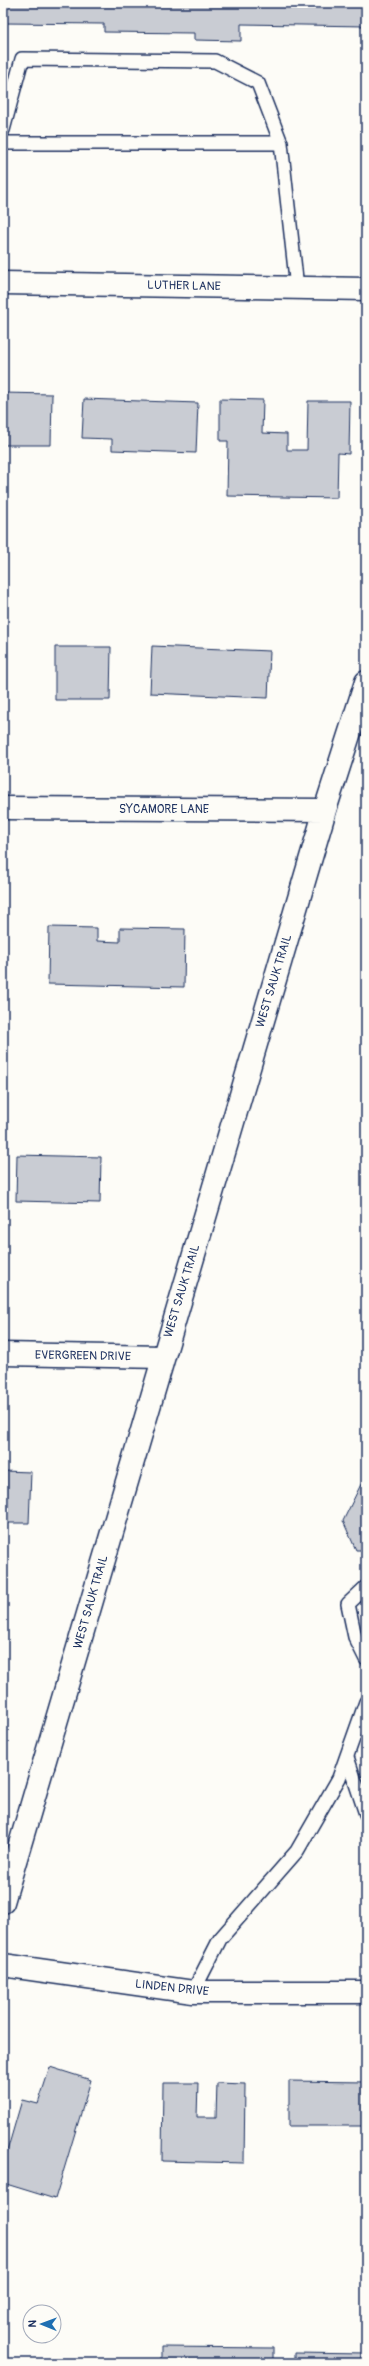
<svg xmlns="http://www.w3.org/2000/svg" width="369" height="2366" font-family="Pangolin,sans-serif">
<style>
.building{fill:#c9ccd3;stroke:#1b2f5e}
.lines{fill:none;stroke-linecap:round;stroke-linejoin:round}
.service-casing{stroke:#1b2f5e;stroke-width:16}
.minor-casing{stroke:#1b2f5e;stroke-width:25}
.service{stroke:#fdfcf7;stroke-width:13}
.minor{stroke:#fdfcf7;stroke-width:22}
.labels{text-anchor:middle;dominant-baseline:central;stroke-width:4;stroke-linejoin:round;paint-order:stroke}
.street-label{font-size:12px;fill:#1b2f5e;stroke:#fdfcf7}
</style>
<rect width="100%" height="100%" fill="#fdfcf7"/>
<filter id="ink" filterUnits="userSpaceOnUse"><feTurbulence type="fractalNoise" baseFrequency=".025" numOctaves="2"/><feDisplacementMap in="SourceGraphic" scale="8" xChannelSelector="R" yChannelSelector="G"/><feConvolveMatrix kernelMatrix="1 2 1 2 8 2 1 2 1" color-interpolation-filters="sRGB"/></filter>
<g filter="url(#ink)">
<path class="building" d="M 3,3 L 366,3 L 366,26 L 241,24 L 241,41 L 194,40 L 194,33 L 104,32 L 104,24 L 3,23 Z
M 3,393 L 52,394 L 51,445 L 3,445 Z
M 84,399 L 198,403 L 196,453 L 112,450 L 112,439 L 82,438 Z
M 220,399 L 263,400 L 262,433 L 287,434 L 287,450 L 307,450 L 308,401 L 350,401 L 349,454 L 338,453 L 337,498 L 227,496 L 228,441 L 220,441 Z
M 152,646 L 270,651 L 268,698 L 150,693 Z
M 55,647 L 111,647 L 110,700 L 55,700 Z
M 49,927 L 97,928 L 97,941 L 120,942 L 120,928 L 185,929 L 184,987 L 48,984 Z
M 17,1155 L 101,1157 L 100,1203 L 16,1201 Z
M 3,1471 L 31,1472 L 29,1523 L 3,1523 Z
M 366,1474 L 366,1550 L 356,1550 L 343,1521 Z
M 50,2067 L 91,2080 L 55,2199 L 3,2183 L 3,2165 L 22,2100 L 38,2104 Z
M 289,2081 L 366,2082 L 366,2126 L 289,2126 Z
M 163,2083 L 198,2083 L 197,2117 L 216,2117 L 217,2083 L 245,2084 L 244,2163 L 162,2161 Z
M 161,2347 L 273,2348 L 273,2363 L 161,2363 Z
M 295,2353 L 366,2354 L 366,2363 L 295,2363 Z"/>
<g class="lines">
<g class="service-casing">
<path id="service" d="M 3,130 L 22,59 L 215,61 L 258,83 L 281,143 L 297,288
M 3,143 L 281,143
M 366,1587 L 348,1604 L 355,1637 L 366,1659
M 347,1757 L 366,1814
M 193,1992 L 220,1939 L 297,1851 L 339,1778 L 366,1702"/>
</g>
<g class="minor-casing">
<path id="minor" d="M 3,283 L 366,289
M 3,808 L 325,810
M 3,1354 L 163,1357
M 3,1902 L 325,810 L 366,682
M 3,1965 L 193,1992 L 366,1992"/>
</g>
<use href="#service" class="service"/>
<use href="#minor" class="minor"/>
</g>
</g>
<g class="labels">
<g class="street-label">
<text transform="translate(184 286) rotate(1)">LUTHER LANE</text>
<text x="164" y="809">SYCAMORE LANE</text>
<text transform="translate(274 981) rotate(-73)">WEST SAUK TRAIL</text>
<text transform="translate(182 1291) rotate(-73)">WEST SAUK TRAIL</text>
<text transform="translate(83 1356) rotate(1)">EVERGREEN DRIVE</text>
<text transform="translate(91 1602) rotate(-74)">WEST SAUK TRAIL</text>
<text transform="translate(172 1988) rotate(6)">LINDEN DRIVE</text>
</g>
</g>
<rect width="369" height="2366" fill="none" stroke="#fdfcf7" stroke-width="16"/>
<rect x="8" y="8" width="353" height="2350" fill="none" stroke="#1b2f5e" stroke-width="1.5" filter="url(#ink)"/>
<g transform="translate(42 2324) rotate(271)"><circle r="19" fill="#fdfcf7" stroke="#a3aaba"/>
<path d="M0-3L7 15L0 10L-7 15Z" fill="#1f6fb2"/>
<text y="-6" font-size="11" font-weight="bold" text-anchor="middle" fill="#1b2f5e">N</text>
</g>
</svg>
